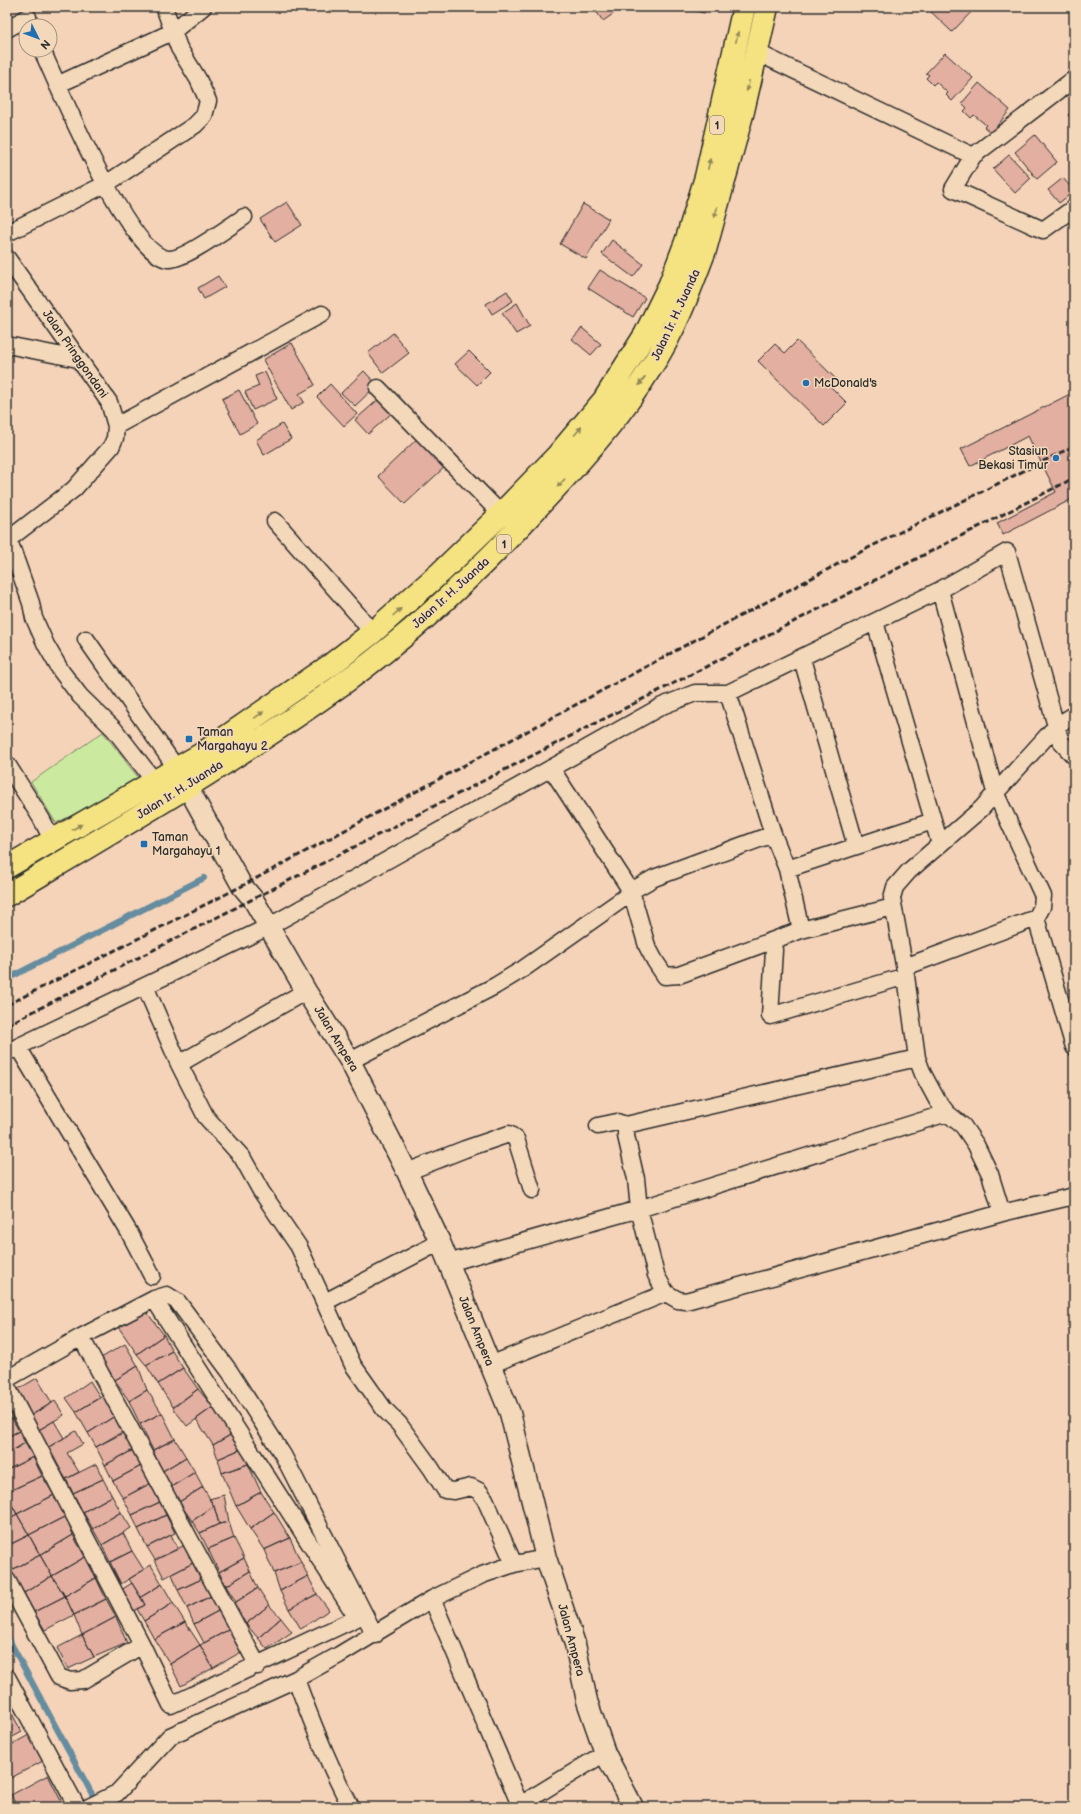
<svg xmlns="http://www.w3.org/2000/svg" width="1081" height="1814" font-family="'Balsamiq Sans',sans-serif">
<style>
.green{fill:#cce9a0;stroke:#7c8a66}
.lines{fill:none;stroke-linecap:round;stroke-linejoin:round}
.stream{stroke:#658c9f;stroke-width:6}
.building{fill:#e2afa1;stroke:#2b2b2b}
.minor-casing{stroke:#2b2b2b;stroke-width:19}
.tertiary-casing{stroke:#2b2b2b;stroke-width:23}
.trunk-casing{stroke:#2b2b2b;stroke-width:25}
.minor{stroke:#f3d8ba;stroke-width:16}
.tertiary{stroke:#f3d8ba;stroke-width:20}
.trunk{stroke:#f5e382;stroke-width:22}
.rail{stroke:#2b2b2b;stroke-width:3;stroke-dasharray:6 3;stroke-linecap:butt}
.oneway{fill:#908756}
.poi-dot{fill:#1f6fb2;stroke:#f3d8ba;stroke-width:1.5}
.labels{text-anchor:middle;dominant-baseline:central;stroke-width:3;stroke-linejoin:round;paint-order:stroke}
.shield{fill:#f3d8ba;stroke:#675f56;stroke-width:1}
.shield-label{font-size:11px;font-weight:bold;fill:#2b2b2b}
.street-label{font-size:12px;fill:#2b2b2b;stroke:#f3d8ba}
.poi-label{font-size:12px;fill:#2b2b2b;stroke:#f3d8ba;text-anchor:start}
</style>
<rect width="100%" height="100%" fill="#f5d3b8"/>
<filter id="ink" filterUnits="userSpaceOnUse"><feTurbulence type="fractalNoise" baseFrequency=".025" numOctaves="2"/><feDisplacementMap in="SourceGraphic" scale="8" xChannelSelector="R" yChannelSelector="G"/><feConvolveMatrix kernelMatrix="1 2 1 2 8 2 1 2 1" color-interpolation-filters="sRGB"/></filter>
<g filter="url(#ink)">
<path class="green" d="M 103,732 L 140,780 L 118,793 L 56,823 L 31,782 Z"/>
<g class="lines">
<path class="stream" d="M 7,979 L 204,878
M 7,1636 L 92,1794"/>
</g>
<path class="building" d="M 593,7 L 623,7 L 603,21 Z
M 681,7 L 705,7 L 704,13 Z
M 926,7 L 976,7 L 952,32 Z
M 945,53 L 973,78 L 952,101 L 946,95 L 948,93 L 936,82 L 933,85 L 926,78 L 929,75 L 926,73 Z
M 979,83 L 1010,110 L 991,133 L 984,127 L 986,125 L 974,115 L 971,118 L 964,111 L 967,108 L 962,103 Z
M 1074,110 L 1074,122 L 1068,115 Z
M 1035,135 L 1057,162 L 1037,179 L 1015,152 Z
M 1009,155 L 1031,178 L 1015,193 L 993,169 Z
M 1063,178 L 1074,191 L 1059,203 L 1048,190 Z
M 287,202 L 302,225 L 275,242 L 260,219 Z
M 583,204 L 609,219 L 586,259 L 560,244 Z
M 612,240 L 643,264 L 633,277 L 602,254 Z
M 600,270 L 645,298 L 633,317 L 588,288 Z
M 218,276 L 225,287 L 204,299 L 198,288 Z
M 507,291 L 513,301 L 492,314 L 486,304 Z
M 517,303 L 530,326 L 516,334 L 502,313 Z
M 582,328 L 601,344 L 591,355 L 572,339 Z
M 393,333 L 409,353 L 383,373 L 368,353 Z
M 797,341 L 836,379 L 830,386 L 847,403 L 824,426 L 758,361 L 775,344 L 785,353 Z
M 292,343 L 315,385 L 299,394 L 304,402 L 291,410 L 263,360 Z
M 469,351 L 490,372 L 477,385 L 455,364 Z
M 364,371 L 377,385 L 355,406 L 341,393 Z
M 265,372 L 277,399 L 253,410 L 245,392 L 259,386 L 255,376 Z
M 330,384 L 357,414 L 344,426 L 317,397 Z
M 239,390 L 257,424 L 240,434 L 222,399 Z
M 1074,392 L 1074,498 L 1003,535 L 997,523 L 1056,492 L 1028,436 L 970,466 L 961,449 Z
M 380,398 L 393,412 L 368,434 L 355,420 Z
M 282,424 L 291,439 L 264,455 L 256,440 Z
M 421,435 L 448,464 L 405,504 L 378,476 Z
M 145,1310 L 164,1335 L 137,1354 L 119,1328 Z
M 164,1335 L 172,1351 L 146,1365 L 137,1354 Z
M 125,1344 L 138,1366 L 115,1380 L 101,1358 Z
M 172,1351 L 183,1368 L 158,1384 L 146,1365 Z
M 138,1366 L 147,1390 L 129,1401 L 115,1380 Z
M 183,1368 L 198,1389 L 173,1407 L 158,1384 Z
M 37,1378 L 52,1403 L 30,1416 L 15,1391 Z
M 90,1381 L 100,1397 L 76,1412 L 66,1398 Z
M 198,1389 L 213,1407 L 187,1426 L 173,1408 Z
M 147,1390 L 162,1413 L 140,1424 L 129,1401 Z
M 106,1394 L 118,1414 L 88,1433 L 76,1412 Z
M 55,1401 L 64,1415 L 37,1431 L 30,1416 Z
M 213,1407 L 232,1434 L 213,1445 L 196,1419 Z
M 7,1410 L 19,1431 L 7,1437 Z
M 162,1413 L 175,1439 L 153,1450 L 140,1424 Z
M 118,1414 L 127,1429 L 96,1447 L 88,1433 Z
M 54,1421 L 64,1438 L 47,1448 L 37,1431 Z
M 19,1431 L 25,1443 L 7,1454 L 7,1437 Z
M 76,1431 L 83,1444 L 67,1453 L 79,1472 L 66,1479 L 47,1448 Z
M 123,1433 L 133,1450 L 105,1465 L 96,1447 Z
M 232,1434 L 241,1449 L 218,1459 L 213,1445 Z
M 175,1439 L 186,1457 L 161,1472 L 153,1450 Z
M 25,1443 L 33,1457 L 7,1470 L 7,1454 Z
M 241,1449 L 248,1464 L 222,1473 L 218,1459 Z
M 133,1450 L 141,1466 L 113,1481 L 105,1465 Z
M 33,1457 L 42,1476 L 7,1492 L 7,1470 Z
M 186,1457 L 195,1472 L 171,1487 L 161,1472 Z
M 96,1464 L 103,1479 L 73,1493 L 66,1479 Z
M 248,1464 L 261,1492 L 236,1506 L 222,1473 Z
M 141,1466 L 151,1483 L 123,1498 L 113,1481 Z
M 195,1472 L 203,1487 L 179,1502 L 171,1487 Z
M 42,1476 L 54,1495 L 17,1514 L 7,1496 L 7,1492 Z
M 103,1479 L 112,1496 L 83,1512 L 73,1493 Z
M 151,1483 L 160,1502 L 132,1515 L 123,1498 Z
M 203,1487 L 214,1506 L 192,1521 L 179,1502 Z
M 261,1492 L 274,1512 L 250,1529 L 236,1506 Z
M 54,1495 L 66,1516 L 29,1535 L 17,1514 Z
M 224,1495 L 229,1522 L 219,1524 L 214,1506 L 209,1499 Z
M 7,1496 L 17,1514 L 7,1520 Z
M 112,1496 L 121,1512 L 93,1529 L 83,1512 Z
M 160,1502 L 166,1515 L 138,1529 L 132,1515 Z
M 214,1506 L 219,1524 L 200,1533 L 192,1521 Z
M 121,1512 L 131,1528 L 102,1545 L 93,1529 Z
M 274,1512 L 290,1538 L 264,1550 L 250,1529 Z
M 17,1514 L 29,1535 L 7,1546 L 7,1520 Z
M 166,1515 L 175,1533 L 147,1547 L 138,1529 Z
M 66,1516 L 73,1535 L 40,1555 L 29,1535 Z
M 229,1522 L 234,1538 L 208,1549 L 200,1533 L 219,1524 Z
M 123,1533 L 132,1551 L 110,1562 L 102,1545 Z
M 29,1535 L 40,1555 L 10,1571 L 7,1565 L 7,1546 Z
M 73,1535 L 85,1557 L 52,1576 L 40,1555 Z
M 171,1535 L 178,1549 L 155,1560 L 147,1547 Z
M 234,1538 L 244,1558 L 219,1572 L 208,1549 Z
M 290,1538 L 301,1562 L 274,1573 L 264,1550 Z
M 185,1545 L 195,1562 L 164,1578 L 155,1560 Z
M 132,1551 L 144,1570 L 121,1584 L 110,1562 Z
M 40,1555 L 52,1576 L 24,1593 L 10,1571 Z
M 85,1557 L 96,1578 L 65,1596 L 52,1576 Z
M 244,1558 L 250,1571 L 226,1586 L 219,1572 Z
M 195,1562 L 204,1578 L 178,1590 L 172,1574 Z
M 301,1562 L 308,1576 L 280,1591 L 274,1573 Z
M 151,1565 L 162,1584 L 141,1597 L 129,1579 Z
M 250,1571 L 258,1588 L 236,1602 L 226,1586 Z
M 52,1576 L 65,1596 L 34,1612 L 24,1593 Z
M 308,1576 L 317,1594 L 289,1609 L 280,1591 Z
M 96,1578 L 106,1599 L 74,1615 L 65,1596 Z
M 204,1578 L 213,1595 L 187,1608 L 178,1590 Z
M 132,1583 L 145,1605 L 133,1611 L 121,1590 Z
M 162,1584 L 173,1603 L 144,1621 L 137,1609 L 145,1605 L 141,1597 Z
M 258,1588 L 269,1605 L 246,1624 L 232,1607 L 236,1602 Z
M 317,1594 L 329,1610 L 301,1629 L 289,1609 Z
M 213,1595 L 220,1610 L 194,1624 L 187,1608 Z
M 65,1596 L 74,1615 L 45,1630 L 34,1612 Z
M 106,1599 L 116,1617 L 82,1635 L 74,1615 Z
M 173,1603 L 185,1622 L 154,1639 L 144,1621 Z
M 269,1605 L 281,1618 L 258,1638 L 246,1624 Z
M 220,1610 L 230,1629 L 204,1643 L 194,1624 Z
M 116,1617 L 127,1643 L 94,1657 L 82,1635 Z
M 281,1618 L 292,1632 L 267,1649 L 258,1638 Z
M 185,1622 L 200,1645 L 170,1664 L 154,1639 Z
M 230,1629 L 243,1651 L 213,1668 L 200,1645 Z
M 82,1635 L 94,1657 L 68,1669 L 57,1648 Z
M 200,1645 L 213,1668 L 181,1686 L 170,1664 Z
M 12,1714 L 22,1732 L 7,1740 L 7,1717 Z
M 29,1735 L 43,1761 L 7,1780 L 7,1747 Z
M 48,1775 L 63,1805 L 60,1807 L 17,1807 L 11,1795 Z"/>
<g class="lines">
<g class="minor-casing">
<path id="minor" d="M 7,29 L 28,17
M 42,50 C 59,88 129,255 168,259 C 183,261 230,226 244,217
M 756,52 L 973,156 L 1074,79
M 57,85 L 172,32 L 203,7
M 973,156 L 953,189 L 1043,230 L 1074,208
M 7,233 L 106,184 L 195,125 L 204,116 L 208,101 L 198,79 L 179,48 L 164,7
M 7,258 L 109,402 L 116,426 L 115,438 L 111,447 L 74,489 L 9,539
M 7,345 L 78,359
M 378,388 L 501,514
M 116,426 L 322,314
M 275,521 L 360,617 L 372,633
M 7,535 L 31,603 L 34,618 L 46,645 L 61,671 L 80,696 L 114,729 L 155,782
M 875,622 L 940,844
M 86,639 L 177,769
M 802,659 L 856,846
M 728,693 L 773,834 L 787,869 L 801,930
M 7,764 L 41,818 L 53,841
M 551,768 L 631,891 L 647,946 L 655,961 L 665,976 L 679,975 L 801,930 L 893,907
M 787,869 L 933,821
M 1036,918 L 1074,1047
M 772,941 L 774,950 L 770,1016 L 906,976
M 905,967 L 1036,918 L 1042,907 L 1043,896 L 995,792 L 940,590
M 145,986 L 179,1064 L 206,1117 L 242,1157 L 261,1191 L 299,1247 L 353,1365 L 384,1409 L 399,1424 L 431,1468 L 445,1490 L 454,1491 L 471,1487 L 479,1491 L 485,1499 L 514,1564
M 18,1047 L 129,1232 L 152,1276
M 7,1052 L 268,927 L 662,706 L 695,693 L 728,693 L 940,590 L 1007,552 L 1056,726 L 1061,742 L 1074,756
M 350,1061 L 495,986 L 523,969 L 624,898 L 631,891 L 654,878 L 773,834
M 179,1064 L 306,991
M 626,1125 L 626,1136 L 636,1179 L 639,1209 L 656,1275 L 666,1293 L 678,1300 L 686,1301 L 1002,1213 L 1074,1196
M 598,1126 L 617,1122 L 626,1125 L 917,1058
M 407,1172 L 465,1149 L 509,1134 L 516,1139 L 532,1190
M 1002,1213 L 990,1174 L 976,1145 L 963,1126 L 947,1113 L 937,1100 L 923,1074 L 917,1058 L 906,976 L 892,898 L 895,887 L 909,871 L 981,809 L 1056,726 L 1074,715
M 448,1263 L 639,1209 L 947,1113
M 154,1299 L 167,1295 L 178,1302 L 230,1372 L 283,1455 L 375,1635
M 325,1302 L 440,1242
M 81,1337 L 258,1666
M 490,1365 L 666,1293
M 7,1379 L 81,1337 L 154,1299 L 357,1618 L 171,1705 L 142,1645 L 7,1387
M 7,1580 L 59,1677 L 70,1681 L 83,1680 L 142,1645
M 432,1599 L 520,1805
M 7,1677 L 77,1807
M 296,1679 C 312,1723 329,1766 351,1807
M 89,1807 L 117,1793 L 170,1736 L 296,1679 L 339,1655 L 432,1599 L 482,1575 L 514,1564 L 546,1558
M 521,1807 L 520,1805 L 605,1753"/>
</g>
<g class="tertiary-casing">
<path id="tertiary" d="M 180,773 L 242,886 L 253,899 L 306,991 L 350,1061 L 407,1172 L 440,1242 L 510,1413 L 546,1558 L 575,1644 L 587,1701 L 605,1753 L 633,1807"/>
</g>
<g class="trunk-casing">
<path id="trunk" d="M 7,867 L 200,755 L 332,664 L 372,633 L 441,572 L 501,514 L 556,457 L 604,400 L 645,335 L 670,284 L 686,242 L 706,177 L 744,7
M 7,895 C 121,827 237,760 345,682 C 419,629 485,565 546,498 C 584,458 621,416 650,369 C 674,333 690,290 705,250 L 743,111 L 767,7"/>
</g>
<use href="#minor" class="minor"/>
<use href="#tertiary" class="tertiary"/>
<use href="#trunk" class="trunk"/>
<path class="rail" d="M 7,1005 L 242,886 L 708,633 L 870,547 L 1074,446
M 7,1025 L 1074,478"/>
</g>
<defs><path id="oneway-solid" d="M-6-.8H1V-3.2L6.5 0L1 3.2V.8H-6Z"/></defs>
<g class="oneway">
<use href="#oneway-solid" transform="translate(737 37) rotate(-77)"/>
<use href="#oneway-solid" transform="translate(748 86) rotate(103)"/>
<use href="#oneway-solid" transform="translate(709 164) rotate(-78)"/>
<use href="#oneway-solid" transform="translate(716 212) rotate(105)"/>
<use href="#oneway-solid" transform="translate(642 381) rotate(126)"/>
<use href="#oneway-solid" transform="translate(578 431) rotate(-50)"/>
<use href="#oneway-solid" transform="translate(561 483) rotate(133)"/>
<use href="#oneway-solid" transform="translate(397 612) rotate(-42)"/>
<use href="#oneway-solid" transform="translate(259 715) rotate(-35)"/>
<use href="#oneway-solid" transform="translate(77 827) rotate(-30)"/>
</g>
</g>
<g class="poi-dot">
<circle cx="806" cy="383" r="4"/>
<circle cx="1056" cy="458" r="4"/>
<rect x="185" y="735" width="8" height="8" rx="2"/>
<rect x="140" y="840" width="8" height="8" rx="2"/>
</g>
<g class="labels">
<g class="shield">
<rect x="710" y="116" width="14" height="18" rx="3"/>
<rect x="497" y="535" width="14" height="18" rx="3"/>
</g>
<g class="shield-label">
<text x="717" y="125">1</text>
<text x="504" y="544">1</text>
</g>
<g class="street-label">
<text transform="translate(676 315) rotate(-65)">Jalan Ir. H. Juanda</text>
<text transform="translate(75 354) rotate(55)">Jalan Pringgondani</text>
<text transform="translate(451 593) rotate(-42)">Jalan Ir. H. Juanda</text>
<text transform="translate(180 790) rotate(-32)">Jalan Ir. H. Juanda</text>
<text transform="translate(336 1039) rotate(59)">Jalan Ampera</text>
<text transform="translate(476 1331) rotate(68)">Jalan Ampera</text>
<text transform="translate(571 1640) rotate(75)">Jalan Ampera</text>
</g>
<g class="poi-label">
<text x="814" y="383">McDonald's</text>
<text x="1048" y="451" text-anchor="end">Stasiun<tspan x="1048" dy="14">Bekasi Timur</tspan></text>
<text x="197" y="732">Taman<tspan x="197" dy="14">Margahayu 2</tspan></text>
<text x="152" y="837">Taman<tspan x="152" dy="14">Margahayu 1</tspan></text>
</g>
</g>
<rect width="1081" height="1814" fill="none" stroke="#f3d8ba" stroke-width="24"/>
<rect x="12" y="12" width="1057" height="1790" fill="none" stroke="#2b2b2b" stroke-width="1.5" filter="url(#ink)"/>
<g transform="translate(38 38) rotate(132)"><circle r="19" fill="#f3d8ba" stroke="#a39381"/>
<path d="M0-3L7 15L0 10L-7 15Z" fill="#1f6fb2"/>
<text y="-6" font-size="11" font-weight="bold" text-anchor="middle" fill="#2b2b2b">N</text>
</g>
</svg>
